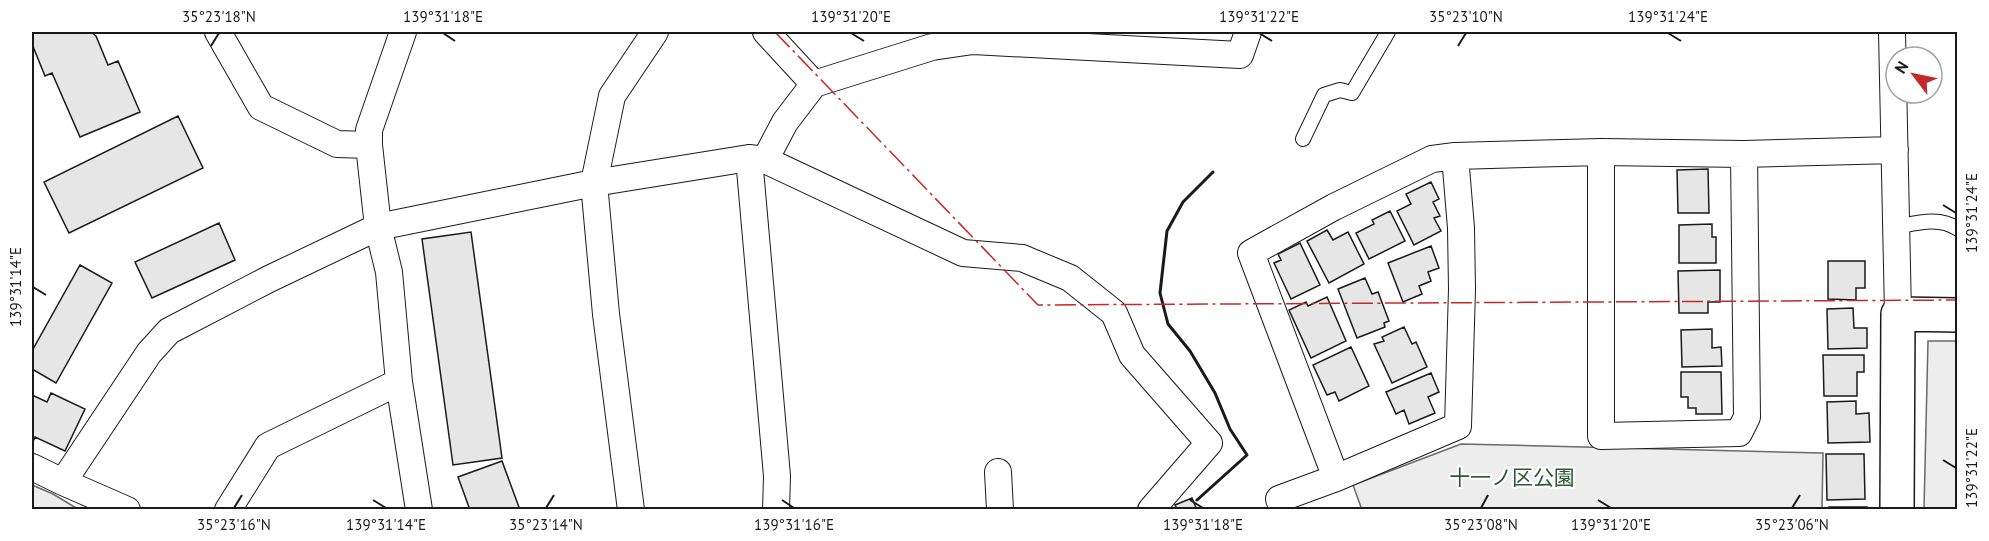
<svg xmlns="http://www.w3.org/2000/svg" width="1989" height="541" font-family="'PT Sans','Noto Sans JP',sans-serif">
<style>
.built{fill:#ededed;stroke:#6a6a6a;stroke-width:1.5}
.building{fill:#e6e6e6;stroke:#1a1a1a;stroke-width:1.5}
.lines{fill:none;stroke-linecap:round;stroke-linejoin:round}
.lane-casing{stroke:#1a1a1a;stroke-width:16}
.street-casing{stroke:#1a1a1a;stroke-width:28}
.secondary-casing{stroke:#1a1a1a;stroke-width:36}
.lane{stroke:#fff;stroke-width:14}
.street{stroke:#fff;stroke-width:26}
.secondary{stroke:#fff;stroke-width:33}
.wall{stroke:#1a1a1a;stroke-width:3}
.power{stroke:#c62828;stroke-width:1.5;stroke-dasharray:21 4.5 3 4.5;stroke-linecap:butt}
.ticks{fill:none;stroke:#1a1a1a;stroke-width:2}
.labels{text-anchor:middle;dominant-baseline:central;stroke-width:4.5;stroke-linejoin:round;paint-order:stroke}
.park-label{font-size:21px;fill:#2b5a34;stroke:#fff}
.neatline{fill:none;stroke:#1a1a1a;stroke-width:2}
.ticks-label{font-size:15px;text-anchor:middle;fill:#1a1a1a}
</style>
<rect width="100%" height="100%" fill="#fff"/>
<path class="built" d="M 1928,341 L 1957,341 L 1957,509 L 1924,509 Z
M 1461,444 L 1823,453 L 1822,509 L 1362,510 L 1353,485 Z
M 32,485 L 53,494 L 78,509 L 32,509 Z"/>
<path class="building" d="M 32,32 L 91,32 L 96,36 L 108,65 L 118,61 L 140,112 L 80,137 L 52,73 L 45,76 L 32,44 Z
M 178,116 L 203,168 L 69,233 L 44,182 Z
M 1708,169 L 1709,213 L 1678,213 L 1677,170 Z
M 1431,182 L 1439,199 L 1433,202 L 1440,216 L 1434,218 L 1441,231 L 1414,245 L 1397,211 L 1411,204 L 1406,194 Z
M 1390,211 L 1405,241 L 1369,259 L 1356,233 L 1374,224 L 1372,220 Z
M 219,223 L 235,260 L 152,298 L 135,262 Z
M 1712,224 L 1712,237 L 1716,237 L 1716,263 L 1679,263 L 1679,225 Z
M 1327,230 L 1333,240 L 1348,232 L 1364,264 L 1329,283 L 1307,241 Z
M 471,232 L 502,458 L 453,465 L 422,239 Z
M 1300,243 L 1320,285 L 1291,299 L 1274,263 L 1281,260 L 1278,254 Z
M 1431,246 L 1439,268 L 1428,272 L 1431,281 L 1419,286 L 1422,294 L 1403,302 L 1388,263 Z
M 1828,261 L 1865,261 L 1865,288 L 1856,288 L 1856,300 L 1828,299 Z
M 80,265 L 112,283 L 56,383 L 32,369 L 32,351 Z
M 1720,270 L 1720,302 L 1708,302 L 1708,313 L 1679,313 L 1678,271 Z
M 1365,278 L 1372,294 L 1378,292 L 1389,321 L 1384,323 L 1385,327 L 1357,338 L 1338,289 Z
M 1327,297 L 1346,341 L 1311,358 L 1289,310 L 1306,302 L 1308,306 Z
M 1853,308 L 1854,328 L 1867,328 L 1867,348 L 1828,349 L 1827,309 Z
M 1404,327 L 1412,344 L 1416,342 L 1427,367 L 1392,383 L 1374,344 L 1384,341 L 1382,337 Z
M 1712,329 L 1712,348 L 1721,347 L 1722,366 L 1682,367 L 1681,330 Z
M 1351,347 L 1369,386 L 1339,401 L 1335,392 L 1327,395 L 1313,365 Z
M 1823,355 L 1864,355 L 1864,372 L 1857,372 L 1857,396 L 1824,396 Z
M 1681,372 L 1721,372 L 1722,414 L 1696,414 L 1696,408 L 1688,408 L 1688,397 L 1681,397 Z
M 1431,373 L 1439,392 L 1428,397 L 1435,413 L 1409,424 L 1404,410 L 1396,414 L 1386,392 Z
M 51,393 L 85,409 L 65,451 L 35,437 L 32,444 L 32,395 L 47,402 Z
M 1856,401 L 1856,414 L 1869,413 L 1870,442 L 1828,443 L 1827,402 Z
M 1826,454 L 1864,454 L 1865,499 L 1827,500 Z
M 502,461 L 520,510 L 470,510 L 458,477 Z
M 1192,498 L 1197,510 L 1175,510 L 1177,509 L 1175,505 Z
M 1829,507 L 1867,507 L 1867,510 L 1829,510 Z"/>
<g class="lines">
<g class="lane-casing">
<path id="lane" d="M 1303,139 L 1324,95 L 1340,90 L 1352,93 L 1388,32
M 1896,227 C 1917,223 1939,216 1958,229"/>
</g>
<g class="street-casing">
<path id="street" d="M 218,32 L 261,107 L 337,144 L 369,145
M 403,32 L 369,130 L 369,145 L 378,227 L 389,272 L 399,382 L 419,510
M 766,32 L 814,84
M 1892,32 L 1898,314
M 1601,152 L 1601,436 L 1739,433 L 1747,417 L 1744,154
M 749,158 L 777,476 L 776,510
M 765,160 L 785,122 L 814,84 L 932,47 L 973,41 L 1240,55 L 1248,32
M 32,467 L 63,482 L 149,353 L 169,331 L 269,279 L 378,227 L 594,183 L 749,158 L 765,160 L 963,253 L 1022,258 L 1070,278 L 1114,313 L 1132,355 L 1209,443 L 1151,510
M 998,472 L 1000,510
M 1336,478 L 1251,253 L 1334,207 L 1432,159 L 1455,156
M 63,482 L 127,510
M 228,510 L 268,446 L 399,382
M 631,510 L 606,314 L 594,183 L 612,96 L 655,32
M 1283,510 L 1279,499 L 1336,478 L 1458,426 L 1462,289 L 1461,228 L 1455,156 L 1601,152 L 1744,154 L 1895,150"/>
</g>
<g class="secondary-casing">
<path id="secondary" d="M 1897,510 L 1898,314 L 1958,315"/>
</g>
<use href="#lane" class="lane"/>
<use href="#street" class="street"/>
<use href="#secondary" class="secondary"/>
<path class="wall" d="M 1197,500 L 1247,455 L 1230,429 L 1215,393 L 1190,351 L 1168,324 L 1160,293 L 1167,231 L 1183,202 L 1213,172"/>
<path class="power" d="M 775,32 L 1038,305 L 1958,300"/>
</g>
<path class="ticks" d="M 443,33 L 455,41M 851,33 L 864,41M 1259,33 L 1272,41M 1668,33 L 1681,41M 211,46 L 219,33M 1458,46 L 1466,33M 1943,205 L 1956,213M 33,287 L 46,295M 1943,460 L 1956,468M 373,500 L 386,508M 782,500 L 794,508M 1190,500 L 1203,508M 1598,500 L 1611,508M 234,508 L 242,495M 546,508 L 554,495M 1481,508 L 1488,495M 1792,508 L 1800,495"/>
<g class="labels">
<g class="park-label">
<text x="1512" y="477">十一ノ区公園</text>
</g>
</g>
<rect width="1989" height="541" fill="none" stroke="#ffffff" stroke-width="66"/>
<g transform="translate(1914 75) rotate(302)"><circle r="28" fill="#ffffff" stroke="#a3a3a3" stroke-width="1.5"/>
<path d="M0-4.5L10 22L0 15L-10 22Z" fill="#c62828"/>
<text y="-9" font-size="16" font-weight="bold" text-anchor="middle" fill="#1a1a1a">N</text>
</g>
<rect x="33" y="33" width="1923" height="475" class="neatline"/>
<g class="ticks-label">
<text x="219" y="22">35°23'18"N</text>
<text x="443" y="22">139°31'18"E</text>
<text x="851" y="22">139°31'20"E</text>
<text x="1259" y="22">139°31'22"E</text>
<text x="1466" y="22">35°23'10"N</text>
<text x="1668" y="22">139°31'24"E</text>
<text transform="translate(1972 213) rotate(-90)" y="5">139°31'24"E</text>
<text transform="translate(16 287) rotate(-90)" y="5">139°31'14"E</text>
<text transform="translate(1972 468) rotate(-90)" y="5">139°31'22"E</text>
<text x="234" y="530">35°23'16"N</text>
<text x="386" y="530">139°31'14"E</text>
<text x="546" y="530">35°23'14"N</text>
<text x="794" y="530">139°31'16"E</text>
<text x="1203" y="530">139°31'18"E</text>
<text x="1481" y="530">35°23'08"N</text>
<text x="1611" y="530">139°31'20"E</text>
<text x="1792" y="530">35°23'06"N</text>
</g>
</svg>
